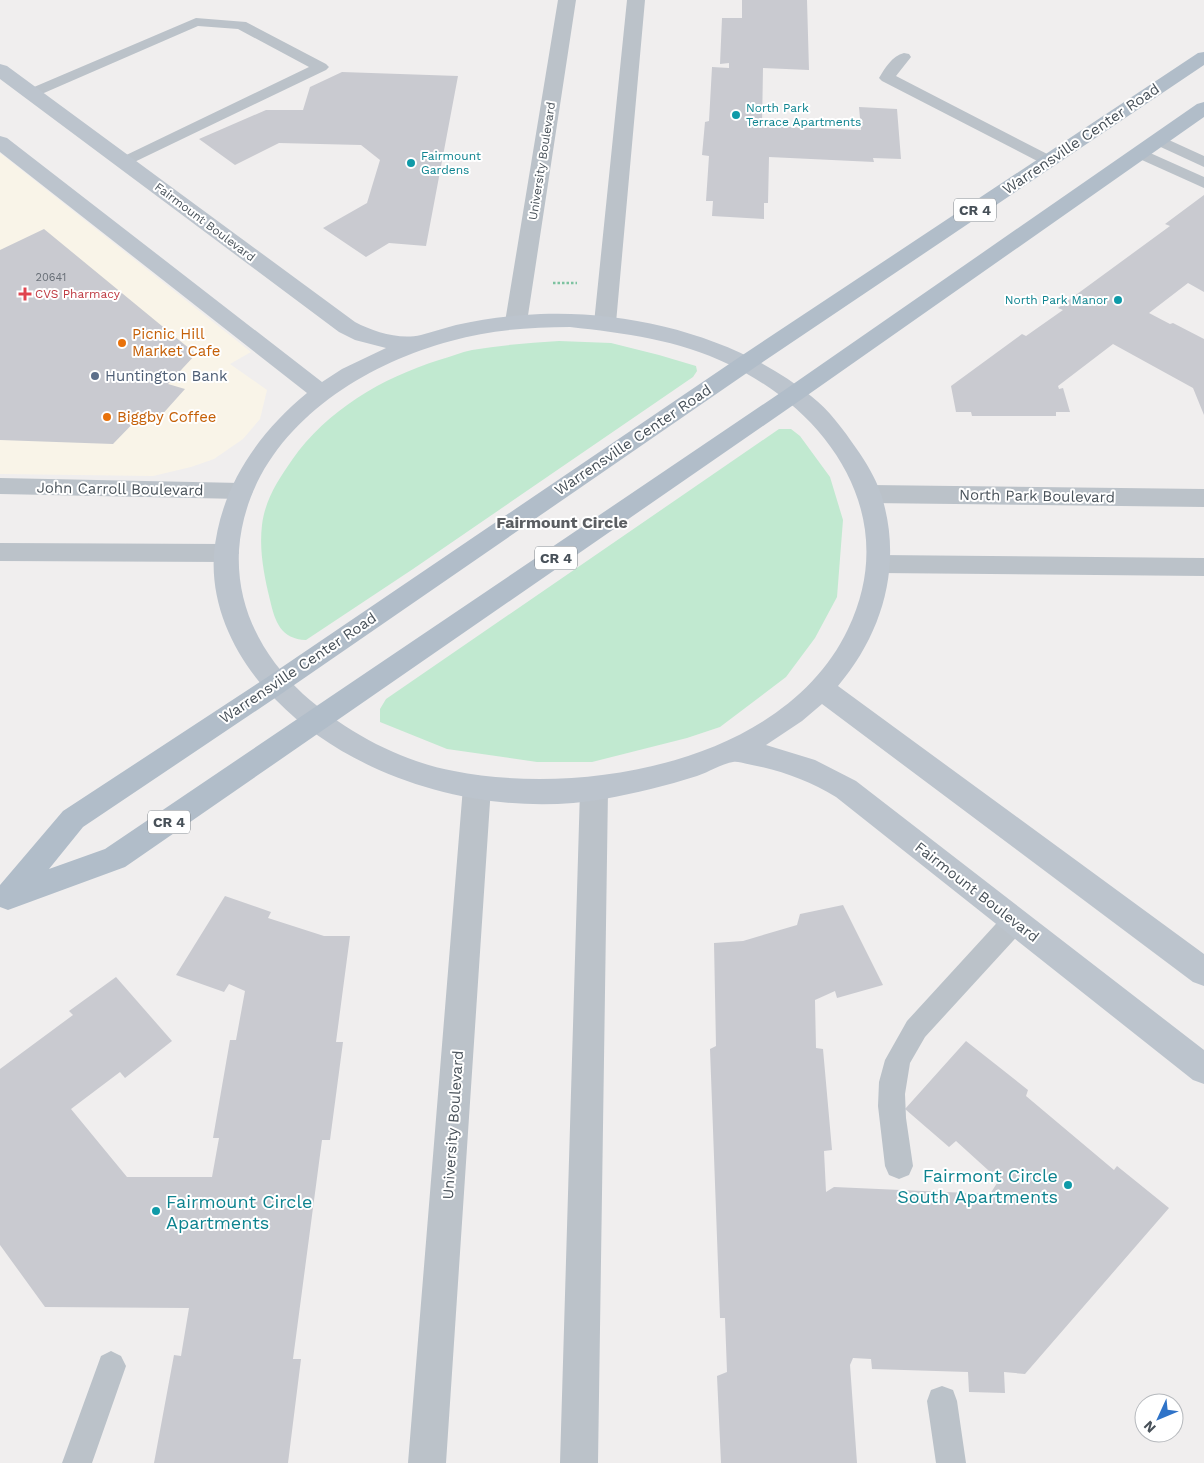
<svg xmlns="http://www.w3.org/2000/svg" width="1204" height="1463" font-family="'Work Sans',sans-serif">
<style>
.commercial{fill:#f9f4e8}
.green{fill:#c1e9d0}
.building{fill:#c9cad0}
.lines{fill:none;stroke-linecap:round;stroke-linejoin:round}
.path{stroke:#7dc2a0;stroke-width:2.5;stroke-dasharray:2.5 2;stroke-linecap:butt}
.service{fill:#bbc2c9;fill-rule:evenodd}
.minor{fill:#bbc2c9;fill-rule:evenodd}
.secondary{fill:#bcc4cd;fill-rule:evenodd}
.primary{fill:#b1bdc9;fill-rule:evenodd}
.culture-dot{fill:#0f9aa8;stroke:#fff;stroke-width:2}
.health-dot{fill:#e0444e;stroke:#fff;stroke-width:2}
.food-dot{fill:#e8710a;stroke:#fff;stroke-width:2}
.service-dot{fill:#5c6f8a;stroke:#fff;stroke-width:2}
.labels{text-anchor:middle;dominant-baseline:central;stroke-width:4;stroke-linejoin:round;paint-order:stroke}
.far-number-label{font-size:11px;fill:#686f77}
.far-culture-label{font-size:12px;fill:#0d838f;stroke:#fff;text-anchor:start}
.far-street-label{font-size:12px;fill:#485159;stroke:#fff}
.far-health-label{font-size:12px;fill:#be3a42;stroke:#fff;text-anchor:start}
.shield{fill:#fff;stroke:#7f858b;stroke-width:1}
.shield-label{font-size:14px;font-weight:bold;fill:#485159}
.street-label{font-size:15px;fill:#485159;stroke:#fff}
.food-label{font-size:15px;fill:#c56008;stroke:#fff;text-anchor:start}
.service-label{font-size:15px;fill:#4e5e75;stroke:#fff;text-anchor:start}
.neighbourhood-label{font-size:16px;font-weight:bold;fill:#5b5e62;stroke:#fff}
.near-culture-label{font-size:18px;fill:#0d838f;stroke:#fff;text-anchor:end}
</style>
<rect width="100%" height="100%" fill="#f0eeee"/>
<path class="commercial" d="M 0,153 L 251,352 L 230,364 L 267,390 L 260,419 L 243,439 L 214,459 L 191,467 L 153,476 L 0,474 Z"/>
<path class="green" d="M 559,341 L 611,343 L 659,355 L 696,366 L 697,371 L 693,377 L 413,569 L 306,640 C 281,639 275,622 270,600 C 264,575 259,550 262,525 C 265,500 278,480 292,460 C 327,410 382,378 439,360 C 450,357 461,352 472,350 C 501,345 530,343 559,341 Z
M 779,429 L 791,429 L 800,436 L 830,477 L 843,520 L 837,597 L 815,638 L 786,677 L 720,727 L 687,738 L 592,762 L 537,762 L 447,749 L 380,722 L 380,709 L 386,699 Z"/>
<path class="building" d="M 742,0 L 807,0 L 809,70 L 763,68 L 762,126 L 861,130 L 859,107 L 897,109 L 901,159 L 873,158 L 874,162 L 769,157 L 768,203 L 764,203 L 764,219 L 712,216 L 713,201 L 706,201 L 709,156 L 702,155 L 705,122 L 709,121 L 712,67 L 729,68 L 729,63 L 720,64 L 722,18 L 742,18 Z
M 342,72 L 458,76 L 426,246 L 389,243 L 366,257 L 323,228 L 367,203 L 380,160 L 361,145 L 279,143 L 235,165 L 199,139 L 266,110 L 303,110 L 310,87 Z
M 1204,195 L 1204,292 L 1188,283 L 1149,313 L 1170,324 L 1173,323 L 1204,339 L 1204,415 L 1193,388 L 1113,344 L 1058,386 L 1059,389 L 1063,388 L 1070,412 L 1056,412 L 1056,416 L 972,416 L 971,412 L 956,412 L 951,386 L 1022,334 L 1026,336 L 1063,310 L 1058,308 L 1170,226 L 1165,224 Z
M 44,229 L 196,354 L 168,384 L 185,389 L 159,418 L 143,413 L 113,444 L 0,440 L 0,250 Z
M 225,896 L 271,912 L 268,918 L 324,936 L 350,936 L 336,1042 L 343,1042 L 330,1140 L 322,1140 L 293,1359 L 301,1359 L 288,1463 L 154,1463 L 174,1355 L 181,1356 L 189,1308 L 45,1307 L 0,1245 L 0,1069 L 73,1015 L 69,1011 L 116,977 L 172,1041 L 125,1078 L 120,1072 L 71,1109 L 127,1177 L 212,1177 L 219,1138 L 213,1138 L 230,1040 L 236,1040 L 245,991 L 229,984 L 224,992 L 176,975 Z
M 843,905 L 883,985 L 837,998 L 835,991 L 815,1000 L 816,1048 L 823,1049 L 832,1150 L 824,1151 L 826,1192 L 834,1187 L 990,1194 L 999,1180 L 956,1141 L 949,1147 L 905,1109 L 966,1041 L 1028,1090 L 1026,1096 L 1114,1170 L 1117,1166 L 1169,1208 L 1025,1374 L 1004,1372 L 1005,1393 L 969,1392 L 968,1372 L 872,1369 L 871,1359 L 853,1358 L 850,1365 L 857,1463 L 721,1463 L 717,1376 L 727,1372 L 725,1318 L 720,1318 L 710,1049 L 716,1046 L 714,943 L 743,941 L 797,925 L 800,914 Z"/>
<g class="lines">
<path class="path" d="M 553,283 L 577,283"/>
<path class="service" d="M 196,18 L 246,22 L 326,64 L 329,67 L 326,70 L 124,167 L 118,165 L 116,162 L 118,159 L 309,67 L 238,29 L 198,26 L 37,96 L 27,96 L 24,93 L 27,90 Z
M 904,53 L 909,54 L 911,57 L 896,76 L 1055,158 L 1057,161 L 1055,164 L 1043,164 L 882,81 L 879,78 C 885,68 892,56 904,53 Z
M 1158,135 L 1204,156 L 1204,167 L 1152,143 L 1150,140 L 1152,137 Z
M 1139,148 L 1204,177 L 1204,188 L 1133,156 L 1131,153 L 1133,150 Z
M 1014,911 L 1023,914 L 1026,922 L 1023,930 L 925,1037 L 910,1063 L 905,1094 L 906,1118 L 913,1166 L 909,1175 L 899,1179 L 889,1175 L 885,1166 L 878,1106 L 879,1082 L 885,1060 L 907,1021 L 1005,914 Z
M 111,1351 L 121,1356 L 126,1366 L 92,1463 L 62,1463 L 101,1356 Z
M 942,1386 L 953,1390 L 957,1401 L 966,1463 L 936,1463 L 927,1401 L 931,1390 Z"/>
<path class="minor" d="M 558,0 L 576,0 L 527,322 L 524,327 L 516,329 L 508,327 L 505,322 Z
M 627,0 L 645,0 L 616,323 L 613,328 L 605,330 L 597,328 L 594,323 Z
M 0,478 L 241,483 L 250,485 L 253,491 L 250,497 L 241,499 L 0,494 Z
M 870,485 L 1204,489 L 1204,507 L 870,503 L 861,500 L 858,494 L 861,488 Z
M 0,543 L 226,544 L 235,547 L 239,553 L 235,559 L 226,562 L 0,561 Z
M 879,555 L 1204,558 L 1204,576 L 879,573 L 870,571 L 866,564 L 870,557 Z
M 477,775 L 487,779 L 491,787 L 446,1463 L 408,1463 L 463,787 L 467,779 Z
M 594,778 L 604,782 L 608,790 L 598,1463 L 560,1463 L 580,790 L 584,782 Z"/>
<path class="secondary" d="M 0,64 L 7,66 L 355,322 C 374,332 399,340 421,335 C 433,332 444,328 456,325 C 479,320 501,317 524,315 C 620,307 735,334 811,396 C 829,410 843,429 856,448 C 866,462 875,477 881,494 C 903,562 884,632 838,686 L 1204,954 L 1204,986 L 1193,982 L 822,704 L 802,721 L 766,745 L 815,760 L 856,781 L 1204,1050 L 1204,1084 L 1193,1080 L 836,797 C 809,781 783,771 752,765 C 746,764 738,761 733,762 C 721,764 709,772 697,776 C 666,786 636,793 604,799 C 492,819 356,782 276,700 C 238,663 210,609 214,554 C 220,488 257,434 307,393 L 0,152 L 0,136 L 7,138 L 322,382 L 342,369 L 386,348 L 355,340 L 339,332 L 0,79 ZM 570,327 C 624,333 679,340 728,364 C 830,412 902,517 848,629 C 785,762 585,797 454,771 C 399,761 345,731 303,694 C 262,656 236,607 239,550 C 247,439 352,367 451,341 C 490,330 530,327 570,327 Z"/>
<path class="primary" d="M 1204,52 L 1204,65 L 754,368 L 284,692 L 83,827 L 49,869 L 105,849 L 786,389 L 1197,104 L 1204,102 L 1204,117 L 802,399 L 125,867 L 8,910 L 0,907 L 0,885 L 63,811 L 266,678 L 738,358 L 1198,53 Z"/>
</g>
<g class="culture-dot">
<circle cx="736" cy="115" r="5"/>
<circle cx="411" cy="163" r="5"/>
<circle cx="1118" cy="300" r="5"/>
<circle cx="1068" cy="1185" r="5"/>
<circle cx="156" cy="1211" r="5"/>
</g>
<path class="health-dot" d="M22.5 286.5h5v5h5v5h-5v5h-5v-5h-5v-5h5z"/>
<g class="food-dot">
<circle cx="122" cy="343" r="5"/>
<circle cx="107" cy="417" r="5"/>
</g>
<circle class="service-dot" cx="95" cy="376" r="5"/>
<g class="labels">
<g class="far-number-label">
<text x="51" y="277">20641</text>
</g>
<g class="far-culture-label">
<text x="746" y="108">North Park<tspan x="746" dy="14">Terrace Apartments</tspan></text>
<text x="421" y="156">Fairmount<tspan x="421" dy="14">Gardens</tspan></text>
<text x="1108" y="300" text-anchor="end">North Park Manor</text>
</g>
<g class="far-street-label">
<text transform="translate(542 161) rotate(-81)">University Boulevard</text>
<text transform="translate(205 222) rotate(37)">Fairmount Boulevard</text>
</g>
<g class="far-health-label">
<text x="35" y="294">CVS Pharmacy</text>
</g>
<g class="shield">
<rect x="954" y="198.5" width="42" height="23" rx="4"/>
<rect x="535" y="546.5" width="42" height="23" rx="4"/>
<rect x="148" y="810.5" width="42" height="23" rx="4"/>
</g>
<g class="shield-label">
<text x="975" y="210">CR 4</text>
<text x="556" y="558">CR 4</text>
<text x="169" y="822">CR 4</text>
</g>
<g class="street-label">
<text transform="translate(1081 139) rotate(-34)">Warrensville Center Road</text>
<text transform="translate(633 440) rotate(-34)">Warrensville Center Road</text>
<text transform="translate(120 489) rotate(1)">John Carroll Boulevard</text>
<text transform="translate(1037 496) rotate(1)">North Park Boulevard</text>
<text transform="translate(298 668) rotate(-34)">Warrensville Center Road</text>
<text transform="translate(977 892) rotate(38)">Fairmount Boulevard</text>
<text transform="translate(453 1125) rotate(-86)">University Boulevard</text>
</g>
<g class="food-label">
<text x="132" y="334">Picnic Hill<tspan x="132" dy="17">Market Cafe</tspan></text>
<text x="117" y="417">Biggby Coffee</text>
</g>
<g class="service-label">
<text x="105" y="376">Huntington Bank</text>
</g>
<g class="neighbourhood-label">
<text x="562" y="522">Fairmount Circle</text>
</g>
<g class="near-culture-label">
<text x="1058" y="1175">Fairmont Circle<tspan x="1058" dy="21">South Apartments</tspan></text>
<text x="166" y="1201" text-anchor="start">Fairmount Circle<tspan x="166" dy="21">Apartments</tspan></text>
</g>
</g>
<g transform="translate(1159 1418) rotate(226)"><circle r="24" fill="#ffffff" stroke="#b6b9bd"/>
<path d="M0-4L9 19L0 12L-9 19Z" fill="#2f73c8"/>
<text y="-8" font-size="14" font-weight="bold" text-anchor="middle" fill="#485159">N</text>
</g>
</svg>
